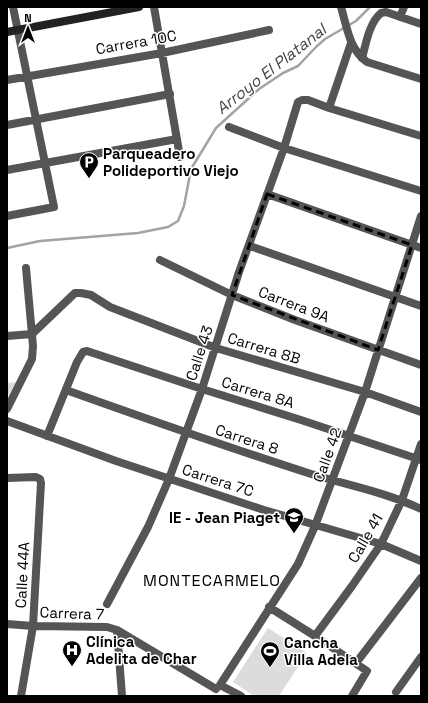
<svg xmlns="http://www.w3.org/2000/svg" width="428" height="703" font-family="'Space Grotesk',sans-serif">
<style>
.green{fill:#dcdcdc}
.lines{fill:none;stroke-linecap:round;stroke-linejoin:round}
.stream{stroke:#a3a3a3;stroke-width:2.5}
.minor{stroke:#555;stroke-width:8}
.tertiary{stroke:#555;stroke-width:8}
.secondary{stroke:#222;stroke-width:8}
.marked{fill:none;stroke:#000;stroke-width:3;stroke-dasharray:8 5;stroke-linejoin:round}
.labels{text-anchor:middle;dominant-baseline:central;stroke-width:3;stroke-linejoin:round;paint-order:stroke}
.street-label{font-size:15px;fill:#000;stroke:#fff}
.poi-label{font-size:15px;font-weight:bold;fill:#000;stroke:#fff;text-anchor:start}
.water-label{font-size:16px;font-style:italic;fill:#444;stroke:#fff}
.neighbourhood-label{font-size:16px;letter-spacing:1px;fill:#000;stroke:#fff}
</style>
<rect width="100%" height="100%" fill="#fff"/>
<path class="green" d="M 17,382 L 7,397 L 7,383 Z
M 268,628 L 307,653 L 279,696 L 254,696 L 233,682 Z"/>
<g class="lines">
<path class="stream" d="M 7,248 L 40,241 L 138,233 L 168,227 L 178,221 L 184,206 L 191,169 L 216,128 L 259,89 L 283,73 L 298,66 L 316,47 L 325,39 L 356,21 L 370,7"/>
<path class="minor" d="M 154,7 L 180,157
M 400,17 L 404,7
M 362,58 C 366,44 369,23 381,13 L 386,12 L 421,24
M 7,80 L 162,53 L 269,30
M 329,108 L 351,43
M 7,125 L 170,94
M 229,127 L 284,148 L 421,191
M 7,170 L 177,139
M 267,194 L 421,248
M 7,216 L 54,207 L 13,7
M 250,246 L 421,306
M 160,260 L 232,295 L 295,320 L 421,365
M 7,336 L 32,334 L 75,293 L 81,293 L 91,295 L 110,307 L 216,348 L 365,392 L 421,412
M 66,390 C 147,419 227,447 308,473 C 346,485 385,492 421,509
M 7,409 L 32,359 L 33,346 L 26,268
M 7,421 L 116,461 L 264,510 L 381,544 L 421,561
M 47,436 L 77,362 L 83,352 L 87,351 L 202,389 L 301,420 L 421,460
M 7,478 L 36,477 L 40,479 L 41,483 L 33,626 L 21,696
M 107,604 L 148,527 L 169,479 L 202,389 L 239,272 L 284,148 L 298,102 L 302,100 L 308,100 L 329,108 L 421,136
M 269,607 L 315,636 L 367,671 L 352,696
M 7,624 L 33,626 L 107,627 L 117,630 L 216,689
M 117,630 L 122,696
M 315,636 L 352,586 L 381,544 L 402,500 L 421,444
M 356,663 L 421,578
M 396,692 L 421,657
M 241,696 L 220,685 L 298,564 L 315,526 L 365,392 L 421,216"/>
<path class="tertiary" d="M 341,7 C 347,27 349,49 367,62 L 421,79"/>
<path class="secondary" d="M 7,32 L 139,7"/>
</g>
<path class="marked" d="M 267,194 L 412,245 L 378,350 L 232,295 Z"/>
<defs>
<g id="parking-pin" transform="scale(1)"><path d="M0 17L-7.5 6A9.5 9.5 0 1 1 7.5 6Z" fill="#000" stroke="#fff"/><path d="M-3.5-5.5H1a3.5 3.5 0 0 1 0 7H-1V5.5H-3.5ZM-1-3.4V-.6H.8a1.4 1.4 0 0 0 0-2.8Z" fill="#fff"/></g>
<g id="school-pin" transform="scale(1)"><path d="M0 17L-7.5 6A9.5 9.5 0 1 1 7.5 6Z" fill="#000" stroke="#fff"/><path d="M0-5L7-2L0 1L-7-2ZM-4 1L0 2.5L4 1V4Q0 6-4 4Z" fill="#fff"/></g>
<g id="hospital-pin" transform="scale(1)"><path d="M0 17L-7.5 6A9.5 9.5 0 1 1 7.5 6Z" fill="#000" stroke="#fff"/><path d="M-5-5h3v3.5h4V-5h3V5h-3V1.5h-4V5h-3Z" fill="#fff"/></g>
<g id="stadium-pin" transform="scale(1)"><path d="M0 17L-7.5 6A9.5 9.5 0 1 1 7.5 6Z" fill="#000" stroke="#fff"/><path d="M0-5a6.5 5 0 1 0 0 10a6.5 5 0 1 0 0-10ZM-3.5-1.8h7v3.6h-7Z" fill="#fff"/></g>
</defs>
<g fill-rule="evenodd">
<use href="#parking-pin" x="89" y="162"/>
<use href="#school-pin" x="294" y="517"/>
<use href="#hospital-pin" x="72" y="650"/>
<use href="#stadium-pin" x="270" y="651"/>
</g>
<g class="labels">
<g class="street-label">
<text transform="translate(136 42) rotate(-10)">Carrera 10C</text>
<text transform="translate(294 304) rotate(21)">Carrera 9A</text>
<text transform="translate(264 348) rotate(17)">Carrera 8B</text>
<text transform="translate(199 353) rotate(-72)">Calle 43</text>
<text transform="translate(258 392) rotate(17)">Carrera 8A</text>
<text transform="translate(247 439) rotate(18)">Carrera 8</text>
<text transform="translate(327 455) rotate(-70)">Calle 42</text>
<text transform="translate(218 480) rotate(18)">Carrera 7C</text>
<text transform="translate(365 538) rotate(-60)">Calle 41</text>
<text transform="translate(22 575) rotate(-87)">Calle 44A</text>
<text transform="translate(72 613) rotate(2)">Carrera 7</text>
</g>
<g class="poi-label">
<text x="103" y="153">Parqueadero<tspan x="103" dy="17">Polideportivo Viejo</tspan></text>
<text x="280" y="517" text-anchor="end">IE - Jean Piaget</text>
<text x="86" y="641">Clínica<tspan x="86" dy="17">Adelita de Char</tspan></text>
<text x="284" y="642">Cancha<tspan x="284" dy="17">Villa Adela</tspan></text>
</g>
<g class="water-label">
<text transform="translate(271 69) rotate(-38)">Arroyo El Platanal</text>
</g>
<g class="neighbourhood-label">
<text x="212" y="580">MONTECARMELO</text>
</g>
</g>
<rect width="428" height="703" fill="none" stroke="#000000" stroke-width="16"/>
<g transform="translate(28 28)" stroke="#ffffff" stroke-width="3" paint-order="stroke">
<path d="M0-3L7 15L0 10L-7 15Z" fill="#000000"/>
<text y="-6" font-size="11" font-weight="bold" text-anchor="middle" fill="#000000">N</text>
</g>
</svg>
